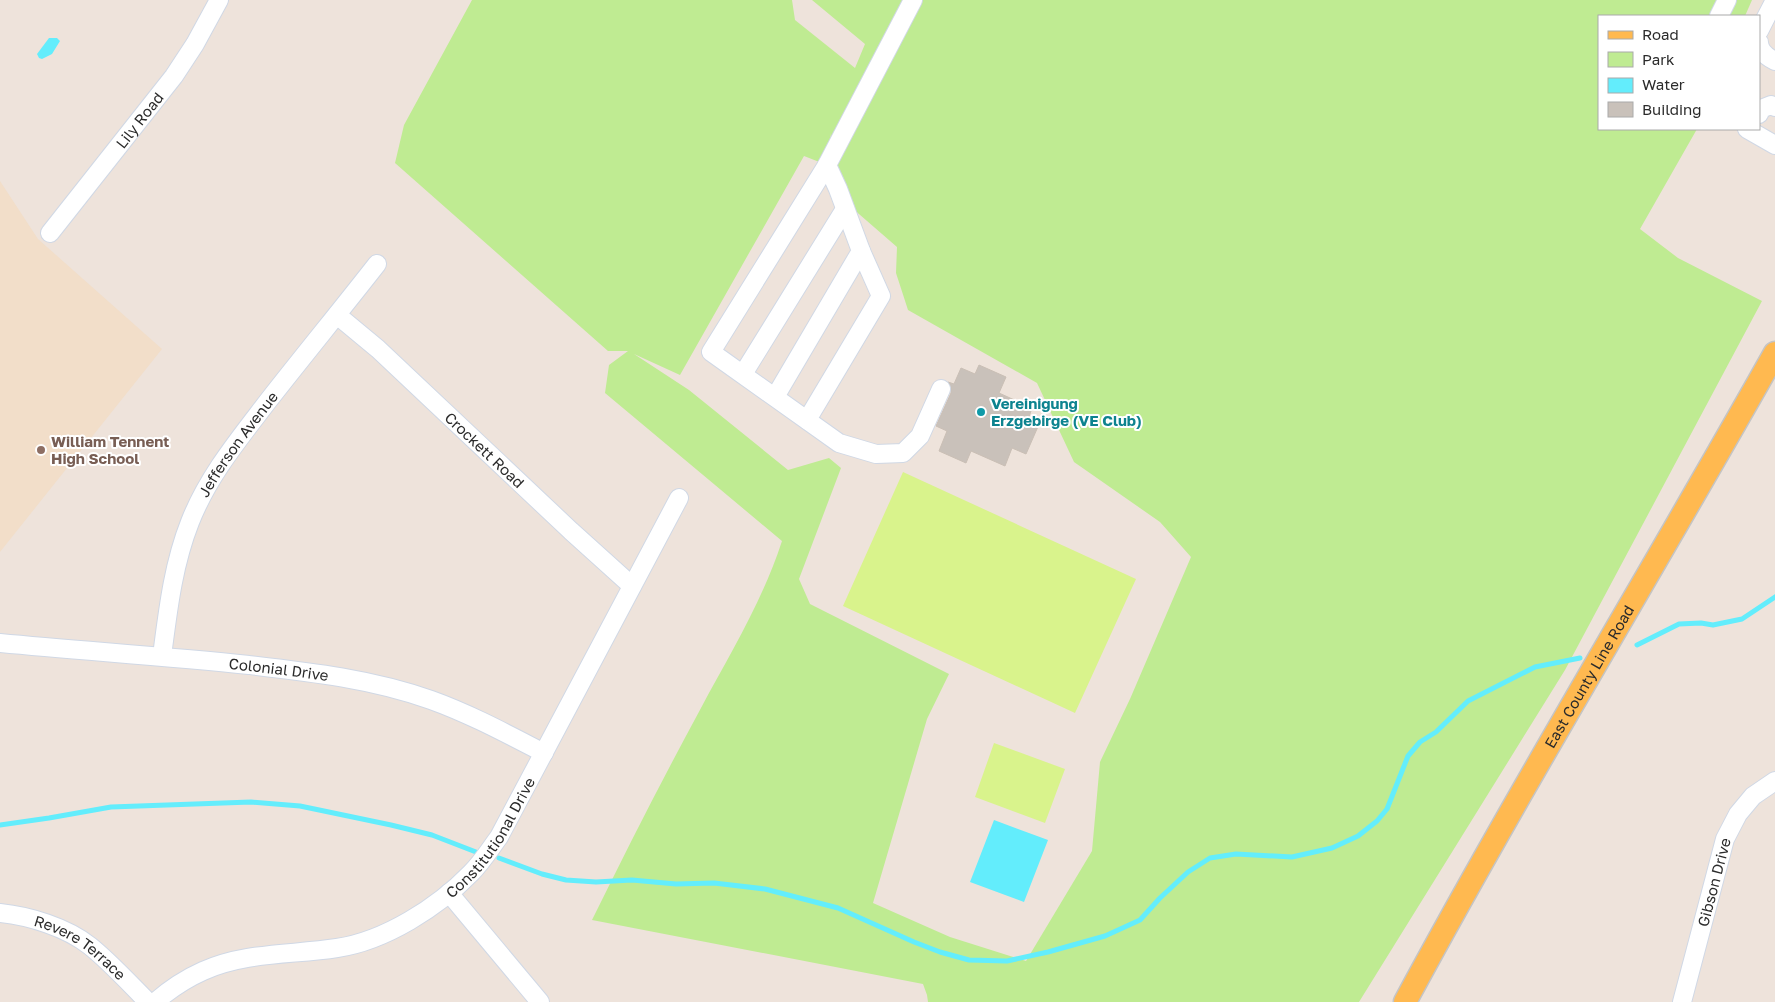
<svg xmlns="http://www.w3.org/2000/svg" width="1775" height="1002" font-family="'Golos Text',sans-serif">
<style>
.education{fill:#f2dec9}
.green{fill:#bfeb92;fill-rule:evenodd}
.pitch{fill:#d9f38c}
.water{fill:#63edfc}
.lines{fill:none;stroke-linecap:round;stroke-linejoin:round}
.stream{stroke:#63edfc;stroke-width:5}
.building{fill:#c9c1ba;stroke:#cabfb5}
.minor-casing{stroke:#d0d8e5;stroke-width:20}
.major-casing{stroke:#c4c4c4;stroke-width:25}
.minor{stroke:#fff;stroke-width:18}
.major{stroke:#ffb950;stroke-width:22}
.culture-dot{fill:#0f9aa8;stroke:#fff;stroke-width:2}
.education-dot{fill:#8d6e63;stroke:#fff;stroke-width:2}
.labels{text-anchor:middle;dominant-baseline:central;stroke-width:4;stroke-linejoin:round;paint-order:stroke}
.street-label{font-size:15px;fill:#2b2b2b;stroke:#fff}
.culture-label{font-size:15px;font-weight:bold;fill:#0d838f;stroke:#fff;text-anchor:start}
.education-label{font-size:15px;font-weight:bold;fill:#785e54;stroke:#fff;text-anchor:start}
</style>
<rect width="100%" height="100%" fill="#eee3db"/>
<path class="education" d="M 0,181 L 38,239 L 162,349 L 0,552 Z"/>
<path class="green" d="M 472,0 L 792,0 L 795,20 L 855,68 L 865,44 L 812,0 L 1752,0 L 1745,16 L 1599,16 L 1599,129 L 1697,129 L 1640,229 L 1678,258 L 1762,301 L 1565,670 L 1359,1002 L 928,1002 L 927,995 L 923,984 L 592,920 C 627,849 663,778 701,708 C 730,654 763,600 782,541 L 605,393 L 609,365 L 628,351 L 608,351 L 395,163 L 404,125 ZM 831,133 L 829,188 L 897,247 L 896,273 L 908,310 L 1037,383 L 1074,462 L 1160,522 L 1191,557 L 1130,699 L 1100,762 L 1092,851 L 1026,961 L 950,937 L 873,903 L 927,719 L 949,674 L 810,604 L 799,579 L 841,468 L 829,458 L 788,470 L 689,390 L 634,354 L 680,375 L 804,156 L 827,165 Z"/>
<path class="pitch" d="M 903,472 L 1136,579 L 1075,713 L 843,606 Z
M 994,743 L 1065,769 L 1045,823 L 975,797 Z"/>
<path class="water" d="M 49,38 L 57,38 L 60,41 L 52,54 L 42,59 L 39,58 L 37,54 Z
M 994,820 L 1048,840 L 1024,902 L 970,882 Z"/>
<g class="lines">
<path class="stream" d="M 1637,645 L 1679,624 L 1701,623 L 1713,625 L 1742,619 L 1775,597
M 0,825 L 49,818 L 111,807 L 251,802 L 300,806 L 391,825 L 432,835 L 476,852
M 499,858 L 542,874 L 566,880 L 596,882 L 632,880 L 676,884 L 714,883 L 765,889 L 838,908 L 914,942 L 940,952 L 969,960 L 1007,961 L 1048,952 L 1105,936 L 1140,920 L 1160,898 L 1188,872 L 1210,858 L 1236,854 L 1292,857 L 1332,848 L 1358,836 L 1377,821 L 1387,809 L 1408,756 L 1420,742 L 1436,732 L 1468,701 L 1535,667 L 1580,658"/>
</g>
<path class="building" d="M 979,365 L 1006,377 L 999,393 L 1032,408 L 1029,417 L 1040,422 L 1026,454 L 1012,448 L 1005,466 L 971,451 L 966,463 L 939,451 L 947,431 L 936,426 L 951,393 L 951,387 L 948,382 L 954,384 L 961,368 L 975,374 Z"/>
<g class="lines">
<g class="minor-casing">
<g id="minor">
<path d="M 913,0 L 827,165 L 711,352 L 839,443 L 876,454 L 903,453 L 920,436 L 941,389"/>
<path d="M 1719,16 L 1727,0"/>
<path d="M 1759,31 L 1775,0"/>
<path d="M 1759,42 C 1759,51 1767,57 1775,61"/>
<path d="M 1759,114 L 1761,109 L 1771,105 L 1775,107"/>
<path d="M 1747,129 L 1775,145"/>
<path id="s1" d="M 50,233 L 174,76 L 195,44 L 219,0"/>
<path id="s2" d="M 337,315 L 378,349 L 571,531 L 632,586"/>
<path d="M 743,374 L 845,209"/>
<path d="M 775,397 L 861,251"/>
<path d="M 807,420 L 881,296 L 861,251 L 838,189 L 827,165"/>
<path id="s3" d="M 0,643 C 83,651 166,656 249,665 C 310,672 372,679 431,700 C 470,714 507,734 544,753"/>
<path id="s4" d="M 162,656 C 168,610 173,565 190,522 C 208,476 239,439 268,401 C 304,355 341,310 377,264"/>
<path d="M 449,893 L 540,1002"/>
<path id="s5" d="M 0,913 C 29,916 66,927 90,946 C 110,962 129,983 148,1002"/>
<path id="s6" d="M 155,1002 C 169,990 185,979 203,971 C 245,952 292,955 337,948 C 385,941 438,907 471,873 C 482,862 490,849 499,837 L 679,498"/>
<path id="s7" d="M 1682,1002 L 1725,839 L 1738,814 L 1753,796 L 1775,781"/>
</g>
</g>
<g class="major-casing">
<g id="major">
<path id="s8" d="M 1405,1002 C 1523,783 1653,570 1775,353"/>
</g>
</g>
<use href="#minor" class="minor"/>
<use href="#major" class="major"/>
</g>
<circle class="culture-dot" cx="981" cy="412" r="5"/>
<circle class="education-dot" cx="41" cy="450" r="5"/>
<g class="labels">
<g class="street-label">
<text stroke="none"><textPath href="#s1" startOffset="144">Lily Road</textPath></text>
<text stroke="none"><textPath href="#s4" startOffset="229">Jefferson Avenue</textPath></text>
<text stroke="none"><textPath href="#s2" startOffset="200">Crockett Road</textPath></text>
<text stroke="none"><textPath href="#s3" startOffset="280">Colonial Drive</textPath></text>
<text stroke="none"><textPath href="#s8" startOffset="374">East County Line Road</textPath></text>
<text stroke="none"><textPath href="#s6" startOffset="390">Constitutional Drive</textPath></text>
<text stroke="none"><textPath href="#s7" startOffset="124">Gibson Drive</textPath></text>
<text stroke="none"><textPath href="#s5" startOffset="89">Revere Terrace</textPath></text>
</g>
<g class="culture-label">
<text x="991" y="403">Vereinigung<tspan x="991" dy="17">Erzgebirge (VE Club)</tspan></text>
</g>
<g class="education-label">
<text x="51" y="441">William Tennent<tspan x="51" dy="17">High School</tspan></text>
</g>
</g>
<rect x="1598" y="15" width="162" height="115" fill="#ffffff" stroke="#aaaaaa"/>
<rect x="1608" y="31" width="25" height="8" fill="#ffb950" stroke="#aaaaaa"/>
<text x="1642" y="40" font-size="15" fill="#2b2b2b">Road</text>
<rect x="1608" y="52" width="25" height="15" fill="#bfeb92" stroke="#aaaaaa"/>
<text x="1642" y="65" font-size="15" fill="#2b2b2b">Park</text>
<rect x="1608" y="78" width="25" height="15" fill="#63edfc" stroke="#aaaaaa"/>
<text x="1642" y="90" font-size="15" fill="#2b2b2b">Water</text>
<rect x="1608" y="102" width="25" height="15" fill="#c9c1ba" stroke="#aaaaaa"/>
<text x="1642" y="115" font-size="15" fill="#2b2b2b">Building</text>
</svg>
